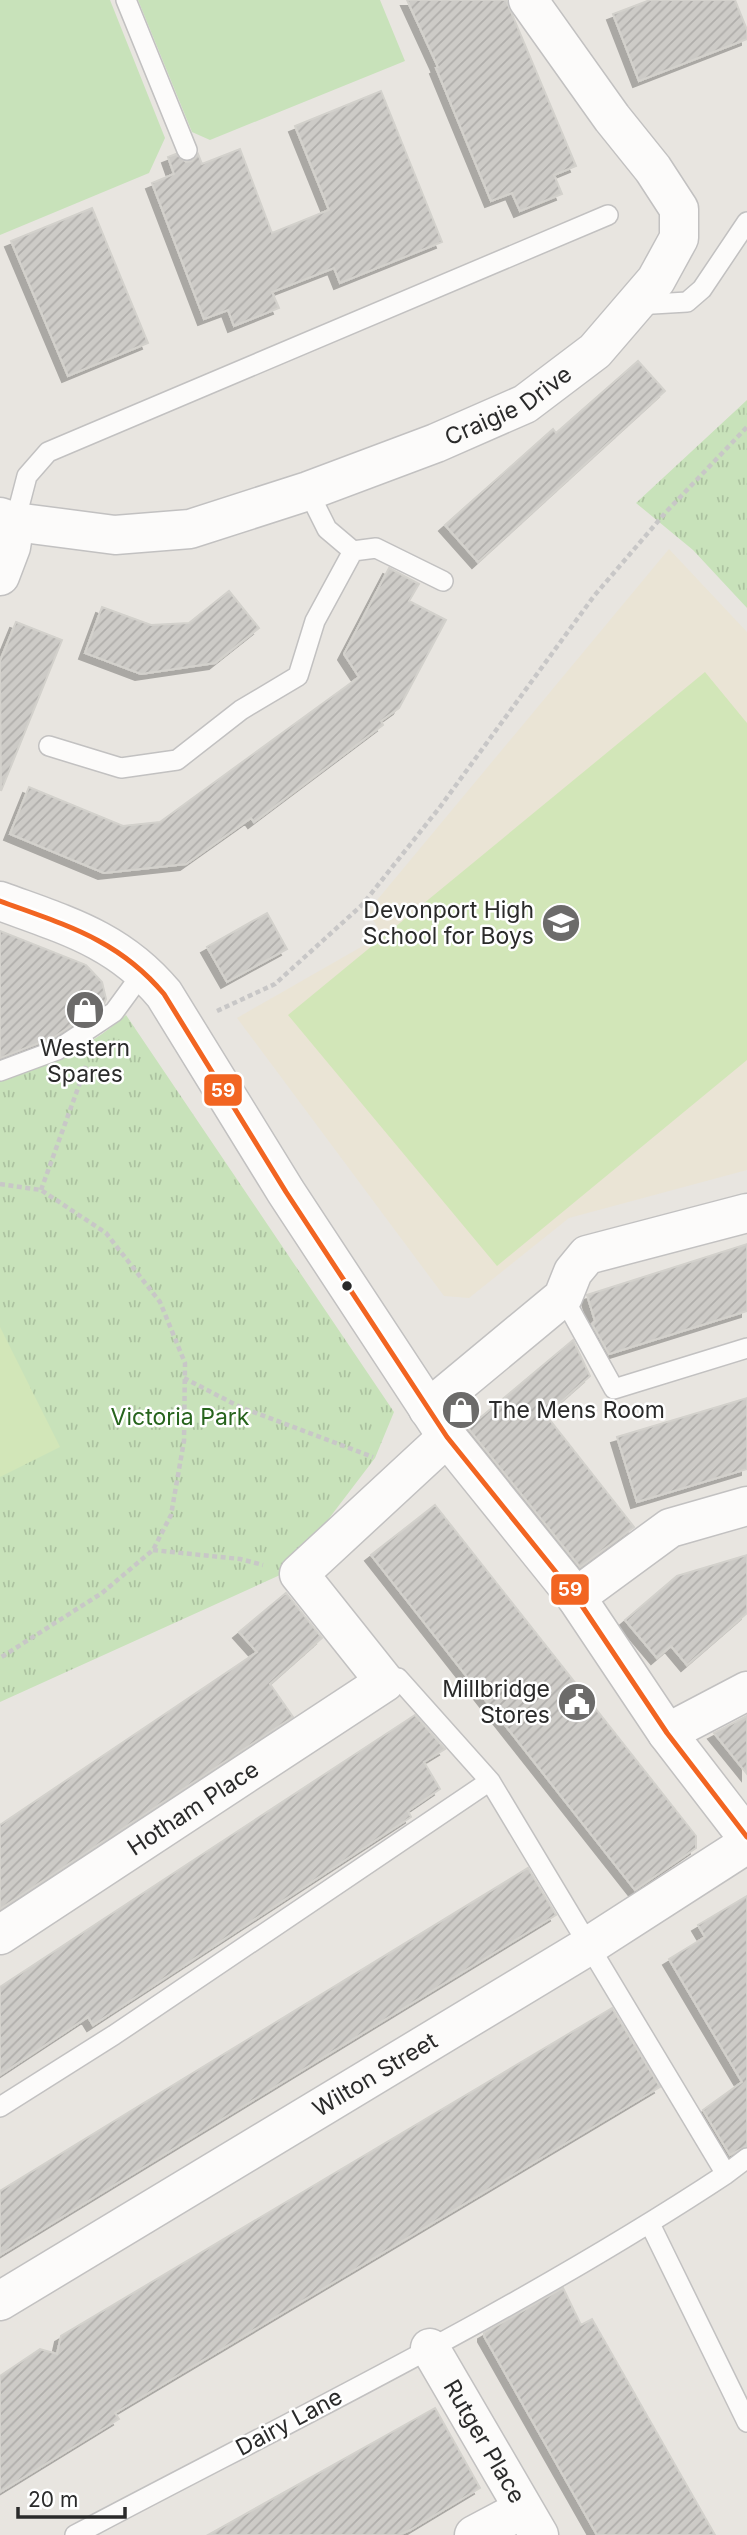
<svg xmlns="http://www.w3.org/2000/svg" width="747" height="2535" font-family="Inter,sans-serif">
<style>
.education{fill:#eae4d5}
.park{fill:url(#park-tufts)}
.garden{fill:#c8e2ba}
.pitch{fill:#d2e6b8}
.building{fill:url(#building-hatch);stroke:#d3d1cc;stroke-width:2;filter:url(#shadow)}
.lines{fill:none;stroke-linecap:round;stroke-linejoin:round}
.service-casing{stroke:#c2c1c1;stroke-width:22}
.minor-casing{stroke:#c2c1c1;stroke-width:41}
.tertiary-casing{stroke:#c2c1c1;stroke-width:41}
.path{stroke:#c8c7c7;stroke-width:4.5;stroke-dasharray:5 3.5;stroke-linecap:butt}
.service{stroke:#fcfbfa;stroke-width:19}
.minor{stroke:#fcfbfa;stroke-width:38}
.tertiary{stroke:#fcfbfa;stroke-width:38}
.bus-1-casing{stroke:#fff;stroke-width:10}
.bus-1{stroke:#f26522;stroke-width:5}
.bus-dot{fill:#2a2a2a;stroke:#fff;stroke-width:2.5}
.labels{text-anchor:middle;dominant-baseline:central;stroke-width:5;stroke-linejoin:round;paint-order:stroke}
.street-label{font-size:23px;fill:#2a2a2a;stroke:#fff}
.poi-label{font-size:23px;fill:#2a2a2a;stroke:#fff;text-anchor:end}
.park-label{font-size:23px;fill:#27641d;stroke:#fff}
.line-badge{stroke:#fff;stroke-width:2.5}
.badge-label{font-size:19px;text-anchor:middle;font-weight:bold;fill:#fff}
</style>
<defs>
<pattern id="park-tufts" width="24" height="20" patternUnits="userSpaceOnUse" patternTransform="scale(1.75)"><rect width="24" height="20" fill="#c8e2ba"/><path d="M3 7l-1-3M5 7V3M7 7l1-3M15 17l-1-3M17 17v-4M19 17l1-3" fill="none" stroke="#acc2a0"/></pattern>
<pattern id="building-hatch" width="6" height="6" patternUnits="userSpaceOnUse" patternTransform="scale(1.75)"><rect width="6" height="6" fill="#cdcbc7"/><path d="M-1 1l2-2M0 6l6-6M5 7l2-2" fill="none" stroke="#b0aeab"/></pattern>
<filter id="shadow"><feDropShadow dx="-6" dy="6" stdDeviation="0" flood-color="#0004"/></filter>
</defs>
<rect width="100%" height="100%" fill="#e8e5e0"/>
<path class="education" d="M 669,549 L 747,632 L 747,1170 L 569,1218 L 469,1298 L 444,1296 L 237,1018 L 382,935 L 368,911 Z"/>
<path class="park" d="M 747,400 L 747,608 L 693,550 L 636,503 Z
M 126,1015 L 394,1412 L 375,1458 L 289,1571 L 0,1702 L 0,1078 C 52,1061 84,1052 126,1015 Z"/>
<path class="garden" d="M 0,0 L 110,0 L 165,138 L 149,173 L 0,235 Z
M 138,0 L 380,0 L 405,61 L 210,140 L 192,132 Z"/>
<path class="pitch" d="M 705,672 L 747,723 L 747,1060 L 497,1266 L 288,1015 Z
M 0,1327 L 60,1447 L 0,1477 Z"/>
<path class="building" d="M 407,0 L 506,0 L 576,166 L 554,175 L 562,194 L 520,211 L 512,193 L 491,201 L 436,68 L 438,67 Z
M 650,0 L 735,0 L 747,30 L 747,39 L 639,81 L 613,14 Z
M 381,91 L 442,242 L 340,283 L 334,268 L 272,292 L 279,308 L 234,326 L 228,310 L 204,319 L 152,183 L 174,174 L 168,157 L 176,154 L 186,162 L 192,161 L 198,154 L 202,164 L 240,149 L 272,233 L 329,210 L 295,126 Z
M 92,208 L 148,343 L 68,376 L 11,241 Z
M 638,361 L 665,391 L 478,562 L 445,525 L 553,429 L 556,433 Z
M 389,568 L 419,584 L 409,601 L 446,620 L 399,708 L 381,721 L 383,725 L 254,822 L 251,818 L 186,864 L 104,873 L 10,834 L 29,787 L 123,826 L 160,822 L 359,677 L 344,654 Z
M 229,591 L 259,628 L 215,663 L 141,674 L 85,653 L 102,607 L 151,625 L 189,623 Z
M 16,622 L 62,640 L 1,791 L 0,661 Z
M 267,913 L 287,949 L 227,982 L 207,947 Z
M 0,931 L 86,965 L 102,982 L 106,999 L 104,1004 L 54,1037 L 0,1058 Z
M 747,1244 L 747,1311 L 609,1354 L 592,1324 L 595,1321 L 587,1295 Z
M 573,1340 L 590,1376 L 546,1415 L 634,1527 L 580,1567 L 468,1428 Z
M 747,1398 L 747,1469 L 637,1502 L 617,1437 Z
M 435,1505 L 696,1836 L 696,1848 L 635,1890 L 371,1555 Z
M 747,1555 L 747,1613 L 687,1665 L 671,1646 L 657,1658 L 625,1620 L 677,1576 Z
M 286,1593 L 322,1638 L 270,1684 L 293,1717 L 0,1909 L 0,1825 L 257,1652 L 239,1632 Z
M 415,1715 L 445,1749 L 424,1762 L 440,1789 L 408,1811 L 411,1817 L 93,2025 L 88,2017 L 0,2075 L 0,1987 Z
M 747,1716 L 747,1774 L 714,1733 Z
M 528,1868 L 556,1915 L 0,2255 L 0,2191 Z
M 747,1896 L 747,2146 L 730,2155 L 703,2110 L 742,2082 L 669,1959 L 705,1937 L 698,1925 Z
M 612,2008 L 660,2087 L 115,2413 L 119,2419 L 0,2492 L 0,2376 L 40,2349 L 57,2354 L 61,2336 Z
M 563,2288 L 581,2325 L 592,2319 L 715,2535 L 597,2535 L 484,2336 L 484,2333 Z
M 435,2408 L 480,2488 L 410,2530 L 399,2535 L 208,2535 Z"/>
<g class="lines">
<g class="service-casing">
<path id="service" d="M 126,0 L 187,150
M 636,305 L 687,302 L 702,289 L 747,222
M 15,522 L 27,476 L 48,452 L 608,215
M 353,551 L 376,548 L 443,581
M 49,746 L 121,768 L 177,760 L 241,710 L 298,676 L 315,621 L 353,551 L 327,529 L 308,491
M 0,1071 L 57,1050 L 114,1012 L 144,971
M 563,1297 L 614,1389 L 747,1348
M 0,2107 L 114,2035 L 490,1781
M 726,2174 L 747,2158
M 650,2224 L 747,2422
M 75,2535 C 294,2419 520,2310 726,2174 L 490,1781 L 398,1678 L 385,1682"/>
</g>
<g class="minor-casing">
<g id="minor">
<path id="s1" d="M 0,517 L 15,522 L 115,535 L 190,529 L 308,491 L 436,443 L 525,404 L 595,351 L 656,280 L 679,238 L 679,209 L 653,169 L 612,118 L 528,0"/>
<path d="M 0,576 L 11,547 L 15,522"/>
<path d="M 428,1409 L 563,1297 L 573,1272 L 587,1255 L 747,1213"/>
<path d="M 576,1597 L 670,1528 L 747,1506"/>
<path d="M 667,1733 L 747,1691"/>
<path id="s2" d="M 0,1935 L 385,1682 L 299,1574 L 447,1437"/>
<path id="s3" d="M 0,2301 L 590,1945 L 747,1844"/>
<path id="s4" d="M 430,2348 L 539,2535"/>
<path d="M 474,2535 L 523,2509"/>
</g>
</g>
<g class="tertiary-casing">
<path id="tertiary" d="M 0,901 C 65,925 118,939 164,994 L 286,1192 L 447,1437 L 576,1597 L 667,1733 L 747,1837"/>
</g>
<path class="path" d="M 217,1011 L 275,984 L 362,905 L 440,807 L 594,596 L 666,512 L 747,427
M 0,1184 L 41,1190 L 106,1233 L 160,1302 L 185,1363 L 184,1441 L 171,1515 L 153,1550 L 102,1593 L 0,1658
M 41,1190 L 86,1066
M 184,1378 L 240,1407 L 373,1457
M 153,1550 L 240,1559 L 263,1565"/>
<use href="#service" class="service"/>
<use href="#minor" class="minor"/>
<use href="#tertiary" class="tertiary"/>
<g class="bus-1-casing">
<path id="bus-1" d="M 0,901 C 65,925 118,939 164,994 L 286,1192 L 447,1437 L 576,1597 L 667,1733 L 747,1837"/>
</g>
<use href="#bus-1" class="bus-1"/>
</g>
<defs>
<g id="school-disc" transform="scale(2.0125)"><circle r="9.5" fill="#6c6b6a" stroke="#fff"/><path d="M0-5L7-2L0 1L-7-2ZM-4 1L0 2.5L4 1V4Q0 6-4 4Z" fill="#fff"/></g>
<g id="shop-disc" transform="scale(2.0125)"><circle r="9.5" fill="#6c6b6a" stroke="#fff"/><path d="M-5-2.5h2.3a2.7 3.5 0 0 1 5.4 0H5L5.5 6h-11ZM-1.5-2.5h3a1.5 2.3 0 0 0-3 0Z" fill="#fff"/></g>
<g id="civic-disc" transform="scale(2.0125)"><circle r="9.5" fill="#6c6b6a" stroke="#fff"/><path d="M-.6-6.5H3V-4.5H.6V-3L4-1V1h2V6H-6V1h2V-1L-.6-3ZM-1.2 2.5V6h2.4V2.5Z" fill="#fff"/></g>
</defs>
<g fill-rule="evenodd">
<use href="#school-disc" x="561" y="923"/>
<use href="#shop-disc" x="85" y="1010"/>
<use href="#shop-disc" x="461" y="1410"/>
<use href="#civic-disc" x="577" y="1702"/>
</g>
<circle class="bus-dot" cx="347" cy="1286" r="6"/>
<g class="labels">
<g class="street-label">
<text stroke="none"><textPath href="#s1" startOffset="534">Craigie Drive</textPath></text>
<text stroke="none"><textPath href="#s2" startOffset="231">Hotham Place</textPath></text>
<text stroke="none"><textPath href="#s3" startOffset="438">Wilton Street</textPath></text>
<text transform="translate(289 2422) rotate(-28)">Dairy Lane</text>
<text stroke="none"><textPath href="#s4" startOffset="108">Rutger Place</textPath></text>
</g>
<g class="poi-label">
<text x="534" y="910">Devonport High<tspan x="534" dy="26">School for Boys</tspan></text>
<text x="85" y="1048" text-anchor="middle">Western<tspan x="85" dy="26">Spares</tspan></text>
<text x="488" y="1410" text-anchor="start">The Mens Room</text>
<text x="550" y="1689">Millbridge<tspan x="550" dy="26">Stores</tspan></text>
</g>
<g class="park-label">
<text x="180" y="1417">Victoria Park</text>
</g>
</g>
<g class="line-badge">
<rect x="203" y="1073" width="40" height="34" rx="7" fill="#f26522"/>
<rect x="550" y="1573" width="40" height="33" rx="7" fill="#f26522"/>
</g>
<g class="badge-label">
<text x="223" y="1097">59</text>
<text x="570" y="1596">59</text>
</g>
<path d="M18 2507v10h107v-10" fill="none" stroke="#2a2a2a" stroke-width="3.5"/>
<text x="28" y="2507" font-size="21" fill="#2a2a2a" stroke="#ffffff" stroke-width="5" paint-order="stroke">20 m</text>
</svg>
